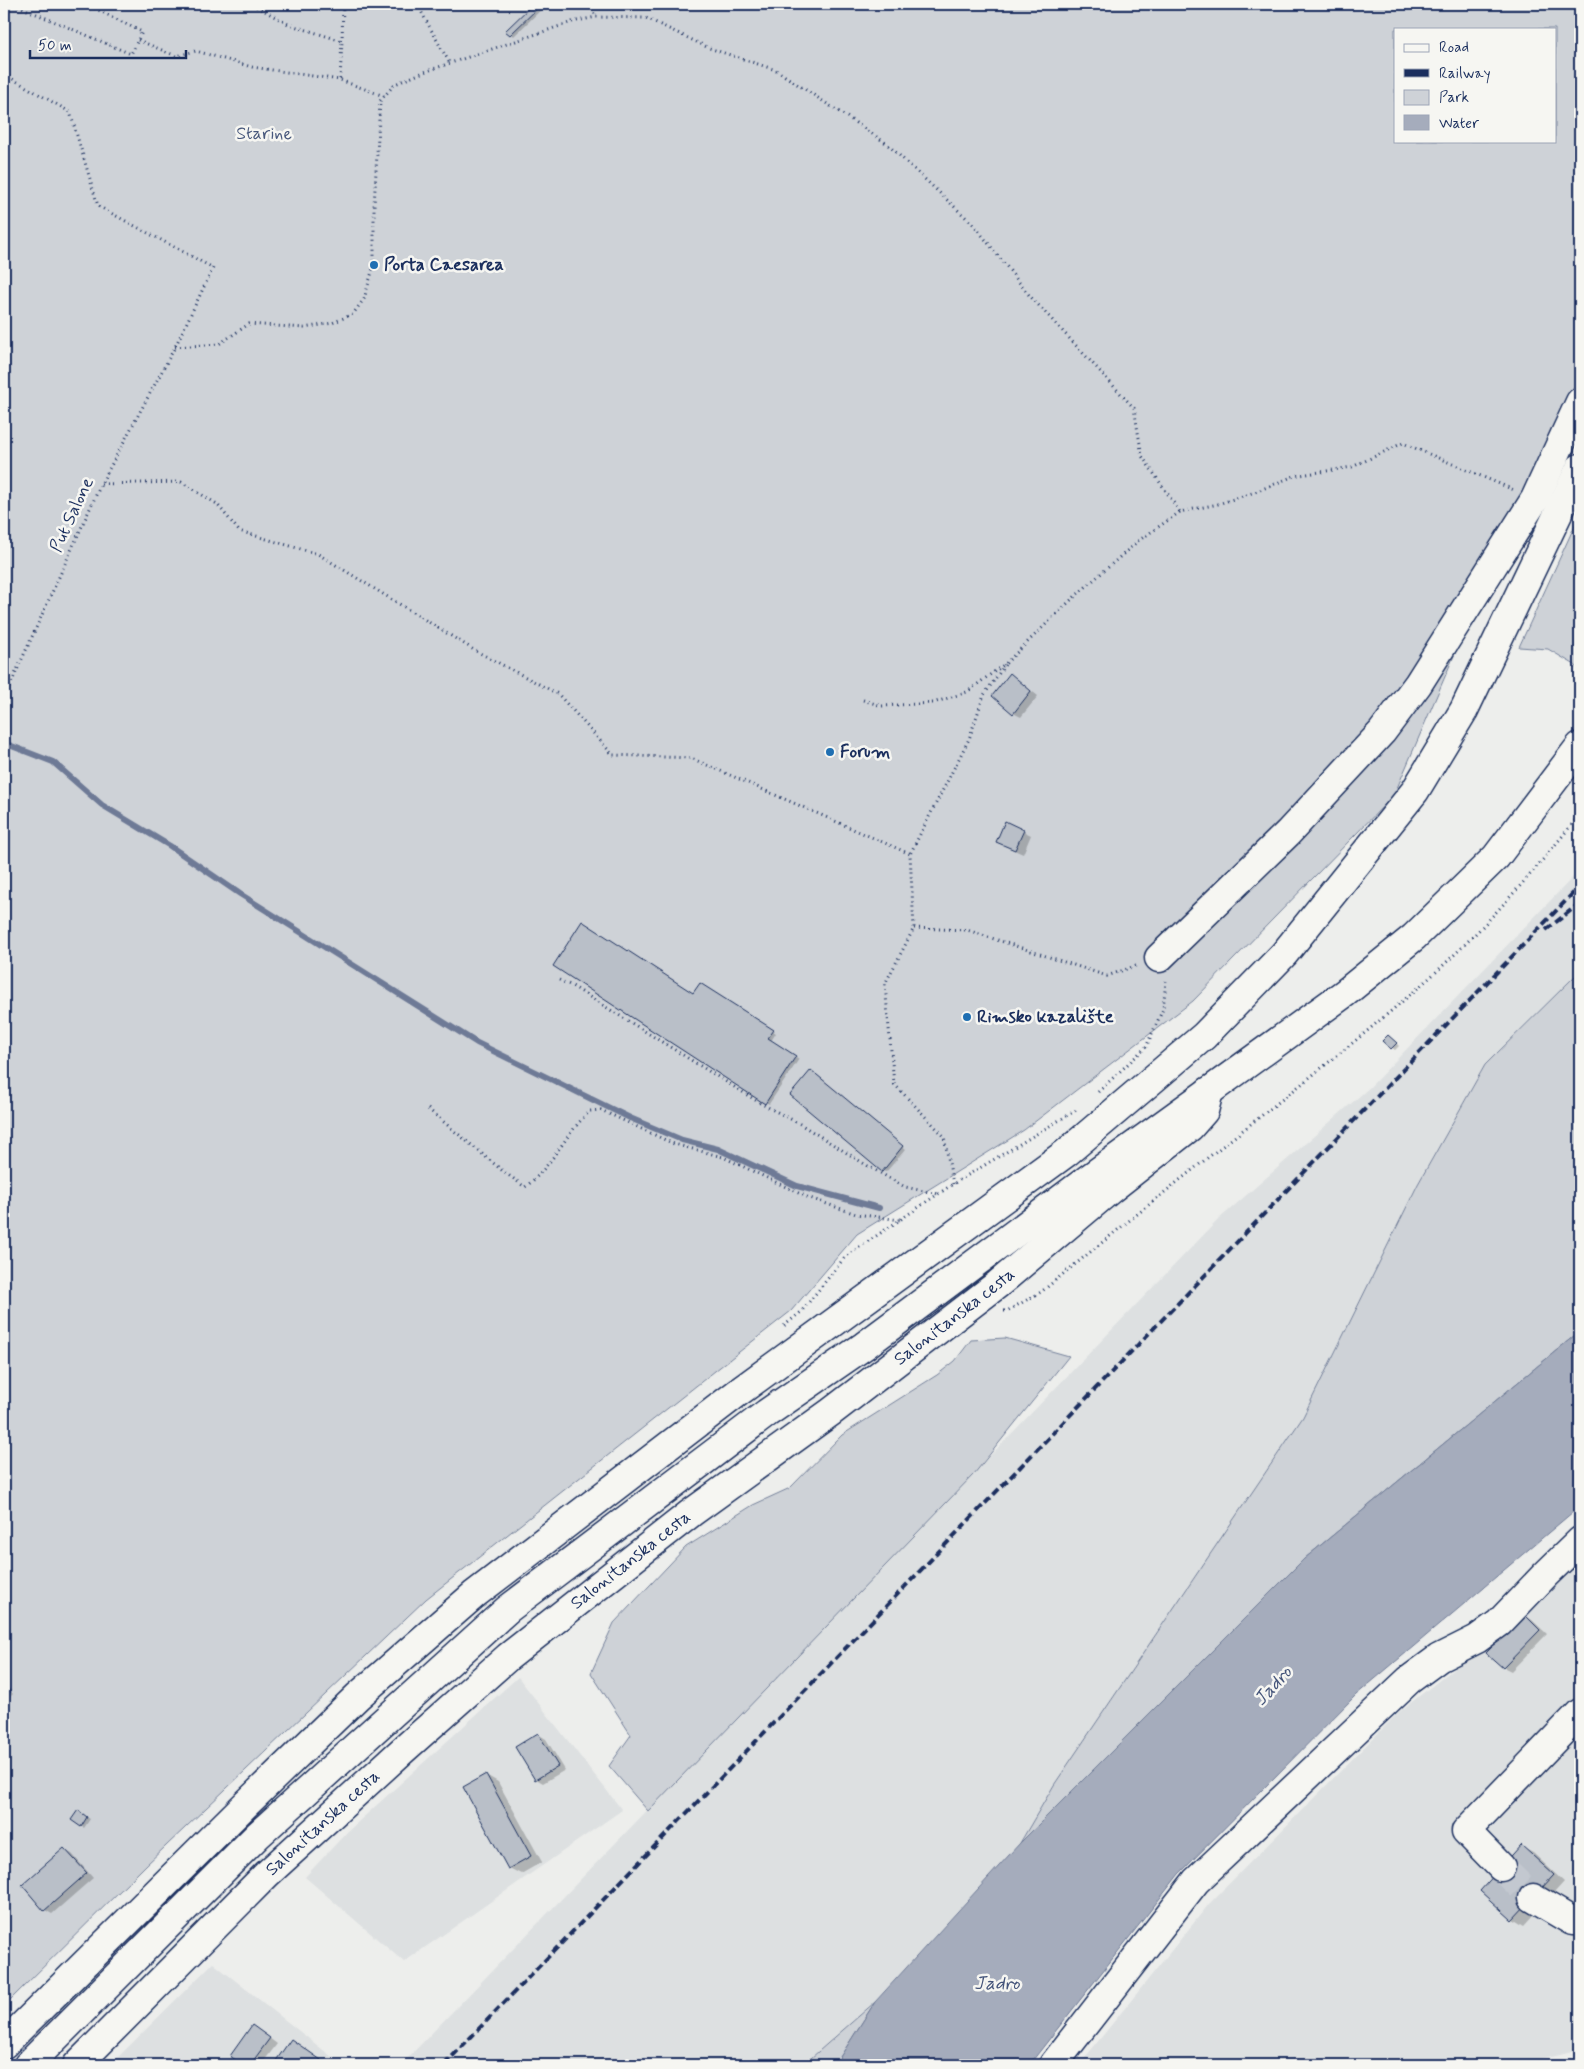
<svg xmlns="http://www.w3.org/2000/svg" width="1584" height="2069" font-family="Mynerve,sans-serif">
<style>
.built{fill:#dde0e1}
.green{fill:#ced2d7;stroke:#74809a;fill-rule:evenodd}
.water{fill:#a5acbc;stroke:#6e7a96}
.shadow{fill:#0003}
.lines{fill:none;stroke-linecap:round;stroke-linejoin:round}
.stream{stroke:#6e7a96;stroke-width:6}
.building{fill:#b9bfc8;stroke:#1b2f5e}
.minor-tunnel{stroke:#c3c8d0;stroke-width:28;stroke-dasharray:28 14;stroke-linecap:butt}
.minor-casing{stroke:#1b2f5e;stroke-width:31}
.major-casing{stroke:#1b2f5e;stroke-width:31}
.highway-casing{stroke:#1b2f5e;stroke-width:31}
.path{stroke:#1b2f5e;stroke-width:3;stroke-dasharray:1 4;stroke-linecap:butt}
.minor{stroke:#f6f6f2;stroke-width:28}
.major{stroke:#f6f6f2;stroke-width:28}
.highway{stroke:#f6f6f2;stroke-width:28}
.rail{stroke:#1b2f5e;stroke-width:4;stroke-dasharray:8 4;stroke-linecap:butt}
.poi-dot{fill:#1f6fb2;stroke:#f6f6f2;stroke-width:2}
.labels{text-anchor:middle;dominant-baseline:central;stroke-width:5;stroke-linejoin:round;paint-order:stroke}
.park-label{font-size:18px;fill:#48587c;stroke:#f6f6f2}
.poi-label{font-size:18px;font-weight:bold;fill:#1b2f5e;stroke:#f6f6f2;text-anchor:start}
.street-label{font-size:18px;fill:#1b2f5e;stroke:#f6f6f2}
.water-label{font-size:19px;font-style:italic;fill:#44547a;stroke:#f6f6f2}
</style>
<rect width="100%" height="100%" fill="#edeeec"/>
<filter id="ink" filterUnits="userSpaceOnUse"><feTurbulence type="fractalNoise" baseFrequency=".02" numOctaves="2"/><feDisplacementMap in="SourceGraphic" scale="10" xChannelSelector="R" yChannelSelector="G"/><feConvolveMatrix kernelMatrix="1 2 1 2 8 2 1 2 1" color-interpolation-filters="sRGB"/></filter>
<g filter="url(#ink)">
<path class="built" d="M 1580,870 L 1580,971 L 1485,1065 L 1418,1184 L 1303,1417 L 1054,1785 L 1020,1843 L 875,2002 L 803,2065 L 401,2065 L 1219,1219 L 1370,1087 Z
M 1580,1560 L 1580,2049 L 1515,2065 L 1079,2065 L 1209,1904 L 1399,1712 L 1474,1653 Z
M 518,1677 L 622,1810 L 404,1962 L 305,1877 L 347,1832 Z
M 213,1963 L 332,2057 L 324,2065 L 110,2065 Z"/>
<path class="green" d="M 4,4 L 1580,4 L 1580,378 L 1518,507 L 1394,795 L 1193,1001 L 1024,1130 L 857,1234 L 791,1311 L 426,1599 L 146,1865 L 4,2006 ZM 1395,29 L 1555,29 L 1555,141 L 1395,141 Z
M 1580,514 L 1580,673 L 1575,665 L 1548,649 L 1519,647 Z
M 1580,971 L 1580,1331 L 1304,1559 L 1020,1843 L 1054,1785 L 1303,1417 L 1418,1184 L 1485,1065 Z
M 1005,1338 L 1069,1356 L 974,1474 L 648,1811 L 609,1766 L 631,1735 L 591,1673 L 614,1623 L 686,1547 L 753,1505 L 790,1488 L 842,1435 L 937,1375 L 955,1361 L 971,1340 Z
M 875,2002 L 835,2065 L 803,2065 Z"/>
<path class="water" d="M 1580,1331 L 1580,1506 L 1356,1695 L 1179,1874 L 1029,2065 L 835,2065 L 875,2002 L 968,1900 L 1020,1843 L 1304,1559 Z"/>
<path class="shadow" d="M 535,4 L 547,4 L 514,36 L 511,34 L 507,31 Z
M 1011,675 L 1038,696 L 1021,717 L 1013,713 Z
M 1006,823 L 1031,835 L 1023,854 L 1005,846 Z
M 554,966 L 694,995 L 704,986 L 776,1033 L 771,1041 L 799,1059 L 769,1104 Z
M 1389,1036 L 1399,1046 L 1395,1050 L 1384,1041 Z
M 814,1073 L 906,1149 L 886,1172 L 883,1171 Z
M 1525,1615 L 1532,1620 L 1547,1634 L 1511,1671 L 1503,1667 Z
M 4,1684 L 13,1694 L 4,1703 Z
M 538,1734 L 546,1739 L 565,1770 L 543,1783 L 536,1779 Z
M 486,1775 L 498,1782 L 542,1862 L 521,1874 L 509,1868 Z
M 82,1814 L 90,1819 L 84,1828 L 73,1820 Z
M 1521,1847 L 1533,1853 L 1564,1882 L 1524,1926 L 1513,1919 L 1481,1891 Z
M 65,1850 L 72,1854 L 93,1878 L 52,1914 L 45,1910 Z
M 260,2031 L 277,2044 L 261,2065 L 245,2065 L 231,2055 Z
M 291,2041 L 298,2045 L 327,2065 L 274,2065 Z"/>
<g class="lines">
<path class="stream" d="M 4,743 L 53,762 L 102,805 L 170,846 L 240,894 L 477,1043 L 630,1118 L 682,1140 L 718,1149 L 797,1186 L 879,1208"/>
</g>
<path class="building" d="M 533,4 L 542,4 L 510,35 L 505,31 Z
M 1010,673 L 1031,691 L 1013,714 L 992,696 Z
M 1005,821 L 1024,830 L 1015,850 L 996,842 Z
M 582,921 L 693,993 L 700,983 L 774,1030 L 768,1038 L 796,1056 L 765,1104 L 553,966 Z
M 1388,1035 L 1397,1043 L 1391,1049 L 1382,1041 Z
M 811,1070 L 903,1146 L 882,1172 L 790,1095 Z
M 1524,1614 L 1540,1630 L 1503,1668 L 1486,1653 Z
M 4,1684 L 11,1692 L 4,1698 Z
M 538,1733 L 558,1766 L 535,1780 L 515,1747 Z
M 486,1774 L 531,1856 L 508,1869 L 463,1787 Z
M 78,1810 L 87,1817 L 81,1827 L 71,1820 Z
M 1521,1845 L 1554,1875 L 1512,1920 L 1480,1891 Z
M 64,1848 L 87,1873 L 44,1911 L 22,1885 Z
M 252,2025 L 270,2038 L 250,2065 L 243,2065 L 230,2056 Z
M 291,2039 L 321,2060 L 318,2065 L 273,2065 Z"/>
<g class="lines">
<path class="minor-tunnel" d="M 1501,1867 L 1533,1898"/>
<g class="minor-casing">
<path id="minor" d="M 1159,958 L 1288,833 L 1382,732 L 1418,684 L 1535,499 L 1580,402
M 1501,1867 L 1466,1831 L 1580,1713
M 1533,1898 L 1572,1921 L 1580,1921
M 1053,2065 L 1196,1881 L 1409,1680 L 1439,1658 L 1477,1639 L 1499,1623 L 1545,1575 L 1580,1541"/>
</g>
<g class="major-casing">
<g id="major">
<path id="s1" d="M 77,2065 L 267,1874 L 402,1751 L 508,1657 L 691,1513 L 831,1412 L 998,1284 L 1111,1189 L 1190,1127 L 1204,1111 L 1209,1091"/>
</g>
</g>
<g class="highway-casing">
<path id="highway" d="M 4,2044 L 244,1806 L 358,1696 L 475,1594 L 740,1391 L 1066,1153 L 1204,1036 L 1284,954 L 1415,791 L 1464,710 L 1580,468
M 28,2065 L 258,1835 L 508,1609 L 767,1413 L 864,1346 L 1088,1179 L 1345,993 L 1414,937 L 1496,857 L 1580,746"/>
</g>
<path class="path" d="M 13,4 L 131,54 L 142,32 L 86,4
M 252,4 L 288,24 L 342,41 L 340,80
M 417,4 L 450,64
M 591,4 L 596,17
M 138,40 L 176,56 L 196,51 L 252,67 L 340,80 L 384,96
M 342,41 L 343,4
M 4,74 L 70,112 L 98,206 L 213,268 L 175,347 L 101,484 L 4,699
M 175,347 L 219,344 L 249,324 L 304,328 L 332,323 L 353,314 L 364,299 L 374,265 L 374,206 L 380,101 L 395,84 L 424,72 L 572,22 L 596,17 L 646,18 L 709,48 L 776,70 L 886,143 L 974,225 L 1029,295 L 1134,408 L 1142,456 L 1180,512 L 1218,504 L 1255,492 L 1294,476 L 1352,467 L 1403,443 L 1514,490
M 101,484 L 181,482 L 217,504 L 239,531 L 318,554 L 474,650 L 558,694 L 613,755 L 691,758 L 910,854
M 863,700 L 882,706 L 933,703 L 967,692 L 1006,663 L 1071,600 L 1138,541 L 1180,512
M 914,928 L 967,930 L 1107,976 L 1138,965
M 559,980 L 572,986 L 760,1103 L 800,1124 L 868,1166 L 905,1187 L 938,1194
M 1098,1092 L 1146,1047 L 1163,1009 L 1166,981
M 428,1109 L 504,1172 L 525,1187 C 552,1167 565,1134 590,1111 L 601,1110 L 674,1144 L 723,1157 L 807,1197 L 856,1214 L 900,1220
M 953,1184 L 944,1136 L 894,1084 L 885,984 L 914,928 L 910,854 L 969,739 L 984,695 L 1006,663
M 1004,1311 L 1007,1311 L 1041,1292 C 1099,1245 1157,1198 1215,1152 C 1289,1094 1364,1036 1435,973 C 1485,927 1538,868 1580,814
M 784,1326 L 801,1312 L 845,1257 L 953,1184 L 1078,1109"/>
<use href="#minor" class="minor"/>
<use href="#major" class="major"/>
<use href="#highway" class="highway"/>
<path class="rail" d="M 1546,930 L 1580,903
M 444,2065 L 1580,886"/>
</g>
</g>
<g class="poi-dot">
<circle cx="374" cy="265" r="5"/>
<circle cx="830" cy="752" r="5"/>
<circle cx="967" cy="1017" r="5"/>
</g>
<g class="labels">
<g class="park-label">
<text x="264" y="134">Starine</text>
</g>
<g class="poi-label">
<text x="384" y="265">Porta Caesarea</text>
<text x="840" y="752">Forum</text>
<text x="977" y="1017">Rimsko kazalište</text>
</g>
<g class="street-label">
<text transform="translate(72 515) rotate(-65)">Put Salone</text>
<text stroke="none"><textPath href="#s1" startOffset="1155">Salonitanska cesta</textPath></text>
<text stroke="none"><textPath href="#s1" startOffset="750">Salonitanska cesta</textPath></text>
<text stroke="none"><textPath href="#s1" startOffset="345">Salonitanska cesta</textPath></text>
</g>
<g class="water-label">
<text transform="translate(1273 1686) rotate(-48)">Jadro</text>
<text x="997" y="1983">Jadro</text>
</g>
</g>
<rect width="1584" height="2069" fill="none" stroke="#f6f6f2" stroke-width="20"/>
<rect x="10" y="10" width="1564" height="2049" fill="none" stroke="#1b2f5e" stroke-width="2" filter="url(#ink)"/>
<rect x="1394" y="28" width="162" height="115" fill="#f6f6f2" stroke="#9ea6b7"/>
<rect x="1404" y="44" width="25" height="8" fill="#f6f6f2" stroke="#9ea6b7"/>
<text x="1439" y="52" font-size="15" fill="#1b2f5e">Road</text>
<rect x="1404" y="69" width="25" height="8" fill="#1b2f5e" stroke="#9ea6b7"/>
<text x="1439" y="78" font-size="15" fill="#1b2f5e">Railway</text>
<rect x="1404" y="90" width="25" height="15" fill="#ced2d7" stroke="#9ea6b7"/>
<text x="1439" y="102" font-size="15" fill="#1b2f5e">Park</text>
<rect x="1404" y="115" width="25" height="15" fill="#a5acbc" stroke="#9ea6b7"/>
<text x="1439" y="128" font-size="15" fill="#1b2f5e">Water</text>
<path d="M30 50v8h156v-8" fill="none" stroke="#1b2f5e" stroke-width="2.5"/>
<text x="38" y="50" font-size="15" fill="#1b2f5e" stroke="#f6f6f2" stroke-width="4" paint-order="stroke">50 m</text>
</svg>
